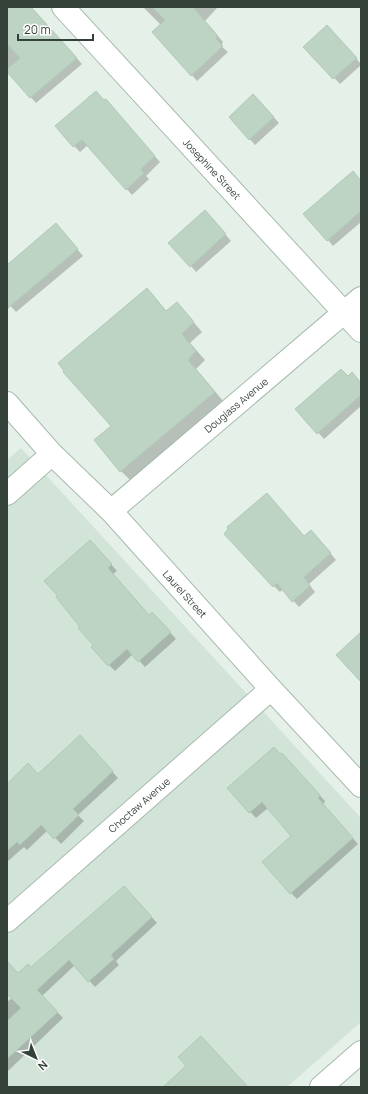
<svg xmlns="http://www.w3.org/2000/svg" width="368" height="1094" font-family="Manrope,sans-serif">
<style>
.residential{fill:#d2e3d8}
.shadow{fill:#0003}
.building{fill:#bdd3c3;stroke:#aecbb6}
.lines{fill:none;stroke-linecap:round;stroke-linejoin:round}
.minor-casing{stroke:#a7baae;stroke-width:24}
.minor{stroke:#fff;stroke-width:22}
.labels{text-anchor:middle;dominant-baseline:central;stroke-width:4;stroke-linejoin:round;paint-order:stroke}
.street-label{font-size:10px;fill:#344138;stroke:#fff}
</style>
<rect width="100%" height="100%" fill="#e4f0e8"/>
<path class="residential" d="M 21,448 L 361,818 L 361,1022 L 287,1087 L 7,1087 L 7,460 Z"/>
<path class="shadow" d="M 7,7 L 31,7 L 82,64 L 36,103 L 7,70 Z
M 143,7 L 216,7 L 217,8 L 205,21 L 223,42 L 221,46 L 228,52 L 197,81 L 192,75 L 161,25 Z
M 332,32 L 361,64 L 361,65 L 340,84 L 305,47 Z
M 259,101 L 279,123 L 255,145 L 230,117 Z
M 111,106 L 160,162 L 146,176 L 149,179 L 132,195 L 88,145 L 80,152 L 56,127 Z
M 361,182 L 361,222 L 333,246 L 328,240 Z
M 211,217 L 231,241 L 196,272 L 191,266 Z
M 61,230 L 83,256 L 16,312 L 7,302 L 7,266 Z
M 147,289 L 167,312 L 177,303 L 202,332 L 190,343 L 205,360 L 196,369 L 224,402 L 130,480 L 121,471 L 112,426 Z
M 361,392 L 361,406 L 324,439 L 297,409 Z
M 304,537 L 317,537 L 336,560 L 309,584 L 315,592 L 299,607 L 283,589 L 280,592 L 274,586 Z
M 96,547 L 117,571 L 113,574 L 150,616 L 158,619 L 176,639 L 145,667 L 133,654 L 115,671 L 109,665 L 81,627 Z
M 85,742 L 118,778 L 78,815 L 84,821 L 61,844 L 48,830 L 27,850 L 24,847 L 7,862 L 7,785 L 38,775 Z
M 282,754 L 325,801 L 323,805 L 358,844 L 297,899 L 291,893 L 293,836 L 268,808 L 256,818 L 228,788 Z
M 130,893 L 157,923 L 116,961 L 119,965 L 95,987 L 75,965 L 42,996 L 63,1018 L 7,1072 L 7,1002 L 12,998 L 7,992 L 7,985 L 31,969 Z"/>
<path class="building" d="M 7,7 L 31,7 L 77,58 L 30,98 L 7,72 L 7,69 L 20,58 L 7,44 Z
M 152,7 L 193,7 L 217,35 L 216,39 L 223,46 L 191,76 L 152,32 L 165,20 Z
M 327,25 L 357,58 L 333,79 L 303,47 Z
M 96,91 L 104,100 L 106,99 L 155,156 L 141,169 L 144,173 L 126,190 L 82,140 L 73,147 L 55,126 Z
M 253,94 L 274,117 L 249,140 L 229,117 Z
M 353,171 L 361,181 L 361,211 L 327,241 L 303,214 Z
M 205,210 L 226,234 L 190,267 L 168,243 Z
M 56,223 L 78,249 L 7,309 L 7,265 Z
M 147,288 L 166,311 L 177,302 L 194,322 L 182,334 L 196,351 L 188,360 L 215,392 L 120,472 L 94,440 L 111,426 L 63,372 L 64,371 L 58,363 Z
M 341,369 L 348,376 L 352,372 L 361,383 L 361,395 L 317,434 L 295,409 Z
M 267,493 L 304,536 L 311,530 L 331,553 L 304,577 L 310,586 L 292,602 L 277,583 L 273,587 L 224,534 L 228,529 L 227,527 Z
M 90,540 L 112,564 L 108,568 L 149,615 L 152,612 L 171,632 L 138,662 L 127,649 L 108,666 L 91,647 L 93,645 L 78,628 L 80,627 L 56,597 L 58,596 L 44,581 Z
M 361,632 L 361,682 L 336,655 Z
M 80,735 L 113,771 L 73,809 L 79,815 L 54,839 L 41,825 L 20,845 L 17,842 L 7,851 L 7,784 L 28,763 L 38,774 Z
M 274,747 L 280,754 L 282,753 L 320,795 L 318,798 L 353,838 L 290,894 L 262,862 L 291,836 L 262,802 L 249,813 L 227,788 Z
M 124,886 L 152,917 L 111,955 L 114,959 L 88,982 L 69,960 L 37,990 L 58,1012 L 7,1059 L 7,1021 L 21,1008 L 7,994 L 7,961 L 18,973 L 28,964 L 31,967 Z
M 201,1036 L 248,1087 L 163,1087 L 186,1066 L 178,1057 Z"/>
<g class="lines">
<g class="minor-casing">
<path id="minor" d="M 63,7 L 361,331
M 7,403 L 52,454 L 111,511 L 271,689 L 361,786
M 7,494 L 52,454
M 111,511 L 361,298
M 7,921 L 271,689
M 321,1087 L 361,1052"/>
</g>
<use href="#minor" class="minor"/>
</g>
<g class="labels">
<g class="street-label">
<text transform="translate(212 169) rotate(47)">Josephine Street</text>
<text transform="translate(236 405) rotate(-40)">Douglass Avenue</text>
<text transform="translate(185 594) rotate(48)">Laurel Street</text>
<text transform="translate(139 805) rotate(-41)">Choctaw Avenue</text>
</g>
</g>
<rect width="368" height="1094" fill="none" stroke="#344138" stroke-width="16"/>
<g transform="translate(36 1058) rotate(137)" stroke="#ffffff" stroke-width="3" paint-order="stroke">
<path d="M0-3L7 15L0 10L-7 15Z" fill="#344138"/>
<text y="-6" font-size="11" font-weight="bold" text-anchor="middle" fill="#344138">N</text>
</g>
<path d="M18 34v6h75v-6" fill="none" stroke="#344138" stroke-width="2"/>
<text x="24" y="34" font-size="12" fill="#344138" stroke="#ffffff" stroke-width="3" paint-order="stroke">20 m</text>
</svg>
